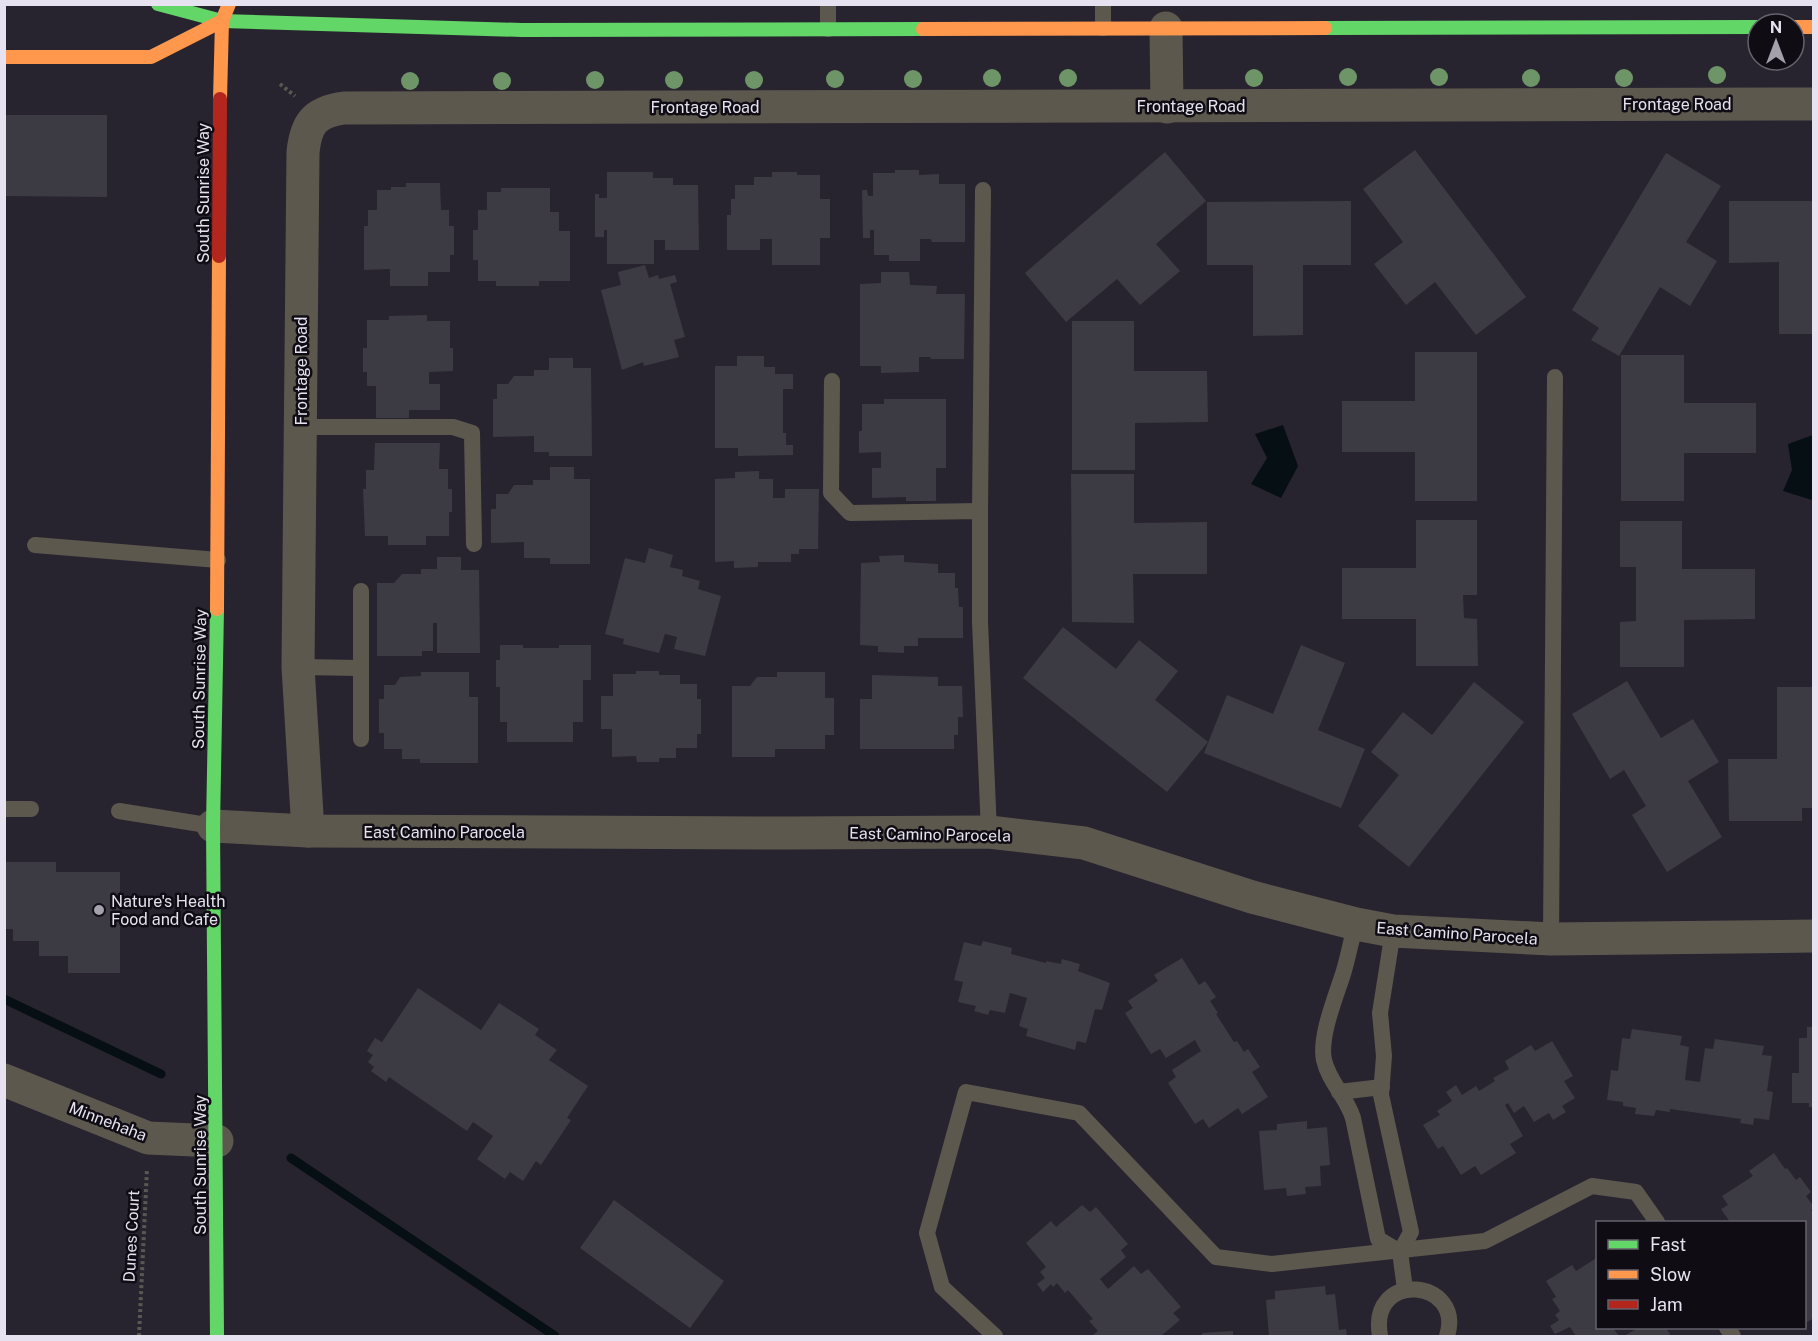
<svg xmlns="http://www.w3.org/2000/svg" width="1818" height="1341" font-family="'Public Sans',sans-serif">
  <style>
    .water { fill: #050f14 }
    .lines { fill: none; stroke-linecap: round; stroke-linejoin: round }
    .stream { stroke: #050f14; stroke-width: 9 }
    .building { fill: #3c3a43 }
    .path { stroke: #5b5751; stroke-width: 4; stroke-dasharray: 3 3; stroke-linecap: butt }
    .lane { stroke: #5d584e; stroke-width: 16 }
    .street { stroke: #5d584e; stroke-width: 33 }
    .fast { stroke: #63d668; stroke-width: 14 }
    .slow { stroke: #ff974d; stroke-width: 14 }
    .jam { stroke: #b3261e; stroke-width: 14 }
    .tree { fill: #6e9568 }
    .poi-dot { fill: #a4a0ac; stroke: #0f0c14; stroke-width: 2 }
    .labels { text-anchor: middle; stroke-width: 5; stroke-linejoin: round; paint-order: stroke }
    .street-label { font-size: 16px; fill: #e6e2ef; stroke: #0f0c14 }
    .poi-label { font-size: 16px; fill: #e6e2ef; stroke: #0f0c14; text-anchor: start }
  </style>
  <rect width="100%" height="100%" fill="#28242f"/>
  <g class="water">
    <path d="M1283 425 1298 466 1281 498 1251 484 1267 458 1255 434Z"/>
    <path d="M1813 435 1814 497 1812 500 1783 491 1792 470 1788 444Z"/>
  </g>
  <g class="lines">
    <g class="stream">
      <path d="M4 999 161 1074"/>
      <path d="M291 1158 555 1336"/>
    </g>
  </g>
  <g class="building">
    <path d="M4 115H107V197L4 196Z"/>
    <path d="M1415 150 1526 297 1476 335 1435 282 1406 305 1374 264 1403 242 1363 189Z"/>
    <path d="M1165 152 1206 201 1156 244 1180 271 1140 305 1117 279 1066 322 1025 273Z"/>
    <path d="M1666 153 1721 186 1686 242 1717 261 1690 306 1660 287 1619 356 1591 340 1599 328 1572 310Z"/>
    <path d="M895 170H919V175L939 174V184H965V242H932L931 239H920V261H889V255H874V230H870V238H863L862 190H867L868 196H873V173H895Z"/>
    <path d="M607 172H653V178H673V185H698L699 250H665V240H654V264H607V230H604V237H595V194H599V198H607Z"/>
    <path d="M772 172H797V175H820V199H830V238H820V265H772V239H760V250H727V215H731V199H735V185H754V177H772Z"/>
    <path d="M406 183H440L441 210H449V226H454V255H450V272H428V286H390V269L364 270V226H368V210H377V190H391V187H406Z"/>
    <path d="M501 188H550V212H559V231H570V281H539V286H496V281H478V260H473V230H478V210H487V192H501Z"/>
    <path d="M1351 201V265H1303V335L1253 336V265H1207V202Z"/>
    <path d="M1729 201H1814V334H1779V262L1729 263Z"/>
    <path d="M645 265 649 278 658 275 659 279 675 275 677 282 670 284 685 337 674 340 679 357 644 366 643 362 622 370 601 290 621 285 618 272Z"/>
    <path d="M881 272H909L910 285 937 286 936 294H965L964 359H930L931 357H919V372L881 373V366H860V284L881 283Z"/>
    <path d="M427 315V321H450V348H453V371L429 372V384H440V410H409V418H376V386H367V372H363V348H367V320H389V316Z"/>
    <path d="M1072 321H1134V371H1207L1208 422 1135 423V470H1072Z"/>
    <path d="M1415 352H1477V501H1415V452H1342V401H1415Z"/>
    <path d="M1621 355H1684V403H1756V453H1684V501H1621Z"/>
    <path d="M737 356H764V367H775V374H793V389H783V433H786V445H793V455L738 456V448H715V366H737Z"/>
    <path d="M549 358H573V368H591L592 456H549V452H534V436L493 437V399H497V384H508L514 376H534V370H549Z"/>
    <path d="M884 399H946V468H936V501H906V497L872 498V468H881V452L859 453V431H862V404H884Z"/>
    <path d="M375 443H440L439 469H448V489H452V512H449V536H426V545H388V536H365L363 489H366V470H374Z"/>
    <path d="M550 467H574V479H590V564H550V558H524V542L491 543V509H496V494H508L514 485H533V480H550Z"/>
    <path d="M759 471V479H773V498H785V489H819L818 549H799V554H791V562H758V567L734 568V561L715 562V479L735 478V472Z"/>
    <path d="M1071 474H1134V523L1207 522V574H1133L1134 623 1072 622Z"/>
    <path d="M1416 520H1477V595H1463L1464 618 1477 619 1478 666H1416V619H1342V568H1416Z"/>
    <path d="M1620 521H1682V569H1755V619L1684 620V667H1620V622L1636 621V567H1620Z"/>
    <path d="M649 548 673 555 670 567 683 570 682 576 700 581 698 589 721 596 705 656 674 649 677 637 665 634 659 653 623 644 624 639 605 634 625 558 645 563Z"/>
    <path d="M904 555V562L938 564V573H955V588H958L959 607H963V638H918V646H904V653L878 652V646L860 645 861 563 880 562 879 556Z"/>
    <path d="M437 557H461V570H479L480 653H437V623H433V651H422V656H377V583H394L402 574H421V569H437Z"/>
    <path d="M1063 627 1116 669 1139 640 1178 671 1155 700 1208 742 1167 792 1023 678Z"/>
    <path d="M500 645H523V648H559V645H591V680H583V722H573V742H507V722H500V687H496V660H500Z"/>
    <path d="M1301 645 1345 663 1318 730 1365 749 1341 808 1204 753 1227 695 1273 714Z"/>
    <path d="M636 671H659V675H680V684H697V699H701V734H697V748H676V758H659V762H637L636 756 612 757V729H601V696H613V674H636Z"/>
    <path d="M421 672H469V697H478V763H420V759H402V749H384V733H379V699H384V685H395L400 677 421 676Z"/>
    <path d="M777 672H825V698H834V735H825V749H775V757H732V686H750L757 677H777Z"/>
    <path d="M872 675 938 677V686H962L963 717H958V735H954V749H860V699H872Z"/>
    <path d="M1627 681 1661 738 1693 719 1719 762 1688 781 1722 837 1667 872 1632 815 1646 806 1624 770 1610 779 1572 714Z"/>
    <path d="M1474 682 1524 722 1409 867 1358 826 1399 775 1371 752 1403 712 1432 735Z"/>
    <path d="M1777 687H1814V808H1802V821H1729L1728 759H1777Z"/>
    <path d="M4 862H56V872H120V973H68V956H39V941H13V929H4Z"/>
    <path d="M983 941 1012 948 1011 954 1046 963V961L1061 964 1062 959 1080 964 1078 971 1110 983 1102 1010 1095 1009 1086 1043 1077 1041 1075 1050 1026 1036 1028 1029 1019 1026 1027 998 1010 993 1005 1013 990 1010 988 1015 974 1011 976 1006 958 1002 963 982 954 980 964 942 981 946Z"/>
    <path d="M1182 958 1199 985 1205 981 1216 997 1210 1001 1218 1013 1216 1014 1234 1042 1237 1041 1244 1052 1248 1049 1260 1067 1252 1072 1268 1097 1242 1114 1238 1108 1209 1128 1203 1119 1195 1124 1168 1083 1176 1077 1172 1070 1201 1051 1195 1040 1166 1058 1160 1049 1151 1054 1125 1013 1133 1008 1128 1001 1158 981 1154 975Z"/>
    <path d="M418 988 481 1030 499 1003 539 1029 535 1035 557 1050 549 1060 588 1086 567 1118 571 1120 541 1165 536 1161 523 1181 510 1172 505 1179 477 1159 493 1136 473 1122 467 1131 389 1077 386 1082 371 1071 374 1067 368 1062 373 1055 367 1051 375 1038 382 1042Z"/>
    <path d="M1807 1027H1814V1107H1809V1103H1792V1073H1799V1038H1807Z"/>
    <path d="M1632 1029 1682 1036 1680 1045 1689 1047 1685 1080 1700 1082 1705 1048 1713 1049 1715 1039 1764 1046 1762 1055 1772 1056 1767 1091 1773 1092 1769 1120 1754 1118 1753 1125 1740 1123 1741 1119 1670 1109V1112L1656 1110 1654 1116 1635 1114 1636 1108 1623 1106V1102L1607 1100 1611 1070 1618 1071 1622 1038 1630 1039Z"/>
    <path d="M1552 1041 1573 1076 1564 1081 1575 1098 1562 1106 1566 1112 1553 1120 1549 1113 1534 1122 1524 1106 1514 1113 1508 1103 1505 1105 1523 1136 1510 1144 1516 1153 1481 1175 1475 1166 1461 1175 1443 1146 1438 1149 1423 1125 1440 1115 1437 1111 1452 1101 1446 1092 1456 1085 1462 1095 1476 1086 1479 1091 1495 1081 1493 1078 1509 1069 1505 1061 1531 1045 1535 1051Z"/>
    <path d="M1307 1121V1129L1327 1127 1330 1165 1320 1166 1321 1186 1305 1187 1306 1194 1287 1196 1286 1188 1264 1190 1259 1131 1277 1130V1124Z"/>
    <path d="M1774 1153 1785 1169 1787 1168 1796 1180 1800 1177 1811 1192 1806 1196 1814 1207 1811 1210 1814 1214V1318L1804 1324V1222H1730L1721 1209 1728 1205 1722 1196 1753 1176 1749 1171Z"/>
    <path d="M614 1200 724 1281 690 1328 580 1248Z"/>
    <path d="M1082 1205 1090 1212 1096 1207 1128 1244 1121 1250 1126 1257 1100 1279 1108 1289 1134 1266 1141 1274 1148 1269 1181 1307 1173 1313 1180 1320 1161 1336H1094L1093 1335 1098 1331 1089 1321 1093 1319 1068 1290 1065 1293 1057 1283 1053 1287 1051 1284 1043 1292 1037 1284 1045 1278 1040 1272 1046 1267 1026 1243 1051 1221 1056 1227Z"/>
    <path d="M1598 1257V1328H1613L1619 1336H1576L1570 1327 1555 1334 1550 1326 1559 1320 1555 1315 1560 1311 1552 1299 1556 1297 1546 1281 1572 1265 1576 1271Z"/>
    <path d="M1325 1286 1326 1295 1335 1294 1339 1330 1346 1329 1347 1336H1269L1266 1300 1275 1299V1291Z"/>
    <path d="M1638 1328H1654L1655 1329 1666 1328 1671 1336H1624Z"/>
    <path d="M1233 1331V1336H1202V1333Z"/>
  </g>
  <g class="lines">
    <g class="path">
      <path d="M280 84 295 96"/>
      <path d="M139 1336 147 1169"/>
    </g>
    <g class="lane">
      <path d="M1103 4V28"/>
      <path d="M828 29V4"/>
      <path d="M832 381 831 493 850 513 980 511V622L989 832"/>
      <path d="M300 427H453L472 433 474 544"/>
      <path d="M980 511 983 190"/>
      <path d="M35 545 218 560"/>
      <path d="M298 667 361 668V591"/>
      <path d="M361 668V739"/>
      <path d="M4 809H31"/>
      <path d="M119 811 213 826"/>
      <path d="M1356 924C1351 940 1348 958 1343 974 1336 996 1319 1037 1324 1060 1329 1082 1346 1096 1353 1118L1378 1239 1400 1252"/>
      <path d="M1393 931 1380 1013 1384 1056 1381 1095 1411 1232 1400 1252 1405 1289"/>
      <path d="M1551 939 1555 377"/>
      <path d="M1339 1092 1382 1087"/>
      <path d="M1727 1328 1733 1336"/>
      <path d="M995 1336 942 1287 927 1233 966 1092 1079 1113 1216 1257 1272 1264 1485 1241 1592 1186 1636 1192 1657 1222"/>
      <path d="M1380 1336C1368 1269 1465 1279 1447 1336"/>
    </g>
    <g class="street">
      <path d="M1166 28 1167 107"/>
      <path d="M213 826 308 831 787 833 989 832 1084 843 1252 897 1356 924 1393 931 1551 939 1814 936"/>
      <path d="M308 831 298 667 303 152C306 124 314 112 344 108L1814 104"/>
      <path d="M4 1080 148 1138 217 1141"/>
    </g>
    <g class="fast">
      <path d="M158 4 222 21 522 30 923 29"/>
      <path d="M1325 28 1758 27"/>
      <path d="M217 1336 213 826 217 609"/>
    </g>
    <g class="slow">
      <path d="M1794 27H1814"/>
      <path d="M923 29 1325 28"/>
      <path d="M4 57H151L222 21"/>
      <path d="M220 99 222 21 229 4"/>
      <path d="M217 609 219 256"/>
    </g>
    <path class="jam" d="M219 256 220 99"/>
  </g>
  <g class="tree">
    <circle cx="1717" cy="75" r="9"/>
    <circle cx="1348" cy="77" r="9"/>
    <circle cx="1439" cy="77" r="9"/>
    <circle cx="992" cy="78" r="9"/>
    <circle cx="1068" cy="78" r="9"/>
    <circle cx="1254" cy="78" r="9"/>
    <circle cx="1531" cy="78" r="9"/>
    <circle cx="1624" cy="78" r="9"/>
    <circle cx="835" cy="79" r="9"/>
    <circle cx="913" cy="79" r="9"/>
    <circle cx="595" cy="80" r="9"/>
    <circle cx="674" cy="80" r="9"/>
    <circle cx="754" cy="80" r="9"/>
    <circle cx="410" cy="81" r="9"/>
    <circle cx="502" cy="81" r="9"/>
  </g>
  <circle class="poi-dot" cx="99" cy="910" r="6"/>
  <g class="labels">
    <g class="street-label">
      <text x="1677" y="110">Frontage Road</text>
      <text x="1191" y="112">Frontage Road</text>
      <text x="705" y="113">Frontage Road</text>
      <text transform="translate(203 193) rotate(-90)" y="6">South Sunrise Way</text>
      <text transform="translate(301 371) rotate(-90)" y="6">Frontage Road</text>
      <text transform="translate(199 679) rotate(-89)" y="6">South Sunrise Way</text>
      <text x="444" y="838">East Camino Parocela</text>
      <text transform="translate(930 834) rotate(1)" y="6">East Camino Parocela</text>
      <text transform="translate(1457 933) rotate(4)" y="6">East Camino Parocela</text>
      <text transform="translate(108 1121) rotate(21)" y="6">Minnehaha</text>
      <text transform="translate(200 1165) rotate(-90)" y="6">South Sunrise Way</text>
      <text transform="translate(131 1236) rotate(-87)" y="6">Dunes Court</text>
    </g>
    <g class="poi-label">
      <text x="111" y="907">Nature's Health<tspan x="111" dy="18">Food and Cafe</tspan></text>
    </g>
  </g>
  <rect width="1818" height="1341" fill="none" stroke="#e6e2ef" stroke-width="12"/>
  <rect x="1596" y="1221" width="210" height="108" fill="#0f0c14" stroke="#65626c" stroke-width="1.5"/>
  <rect x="1608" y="1240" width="30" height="9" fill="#63d668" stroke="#65626c" stroke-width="1.5"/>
  <text x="1650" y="1251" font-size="18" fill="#e6e2ef">Fast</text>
  <rect x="1608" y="1270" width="30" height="9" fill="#ff974d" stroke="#65626c" stroke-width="1.5"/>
  <text x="1650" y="1281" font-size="18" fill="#e6e2ef">Slow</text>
  <rect x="1608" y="1300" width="30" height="9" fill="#b3261e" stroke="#65626c" stroke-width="1.5"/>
  <text x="1650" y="1311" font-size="18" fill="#e6e2ef">Jam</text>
  <g transform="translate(1776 42)"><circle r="28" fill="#0f0c14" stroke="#65626c" stroke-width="1.5"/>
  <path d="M0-4.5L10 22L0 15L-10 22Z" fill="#a4a0ac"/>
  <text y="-9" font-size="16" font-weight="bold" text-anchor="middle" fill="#e6e2ef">N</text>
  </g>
</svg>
